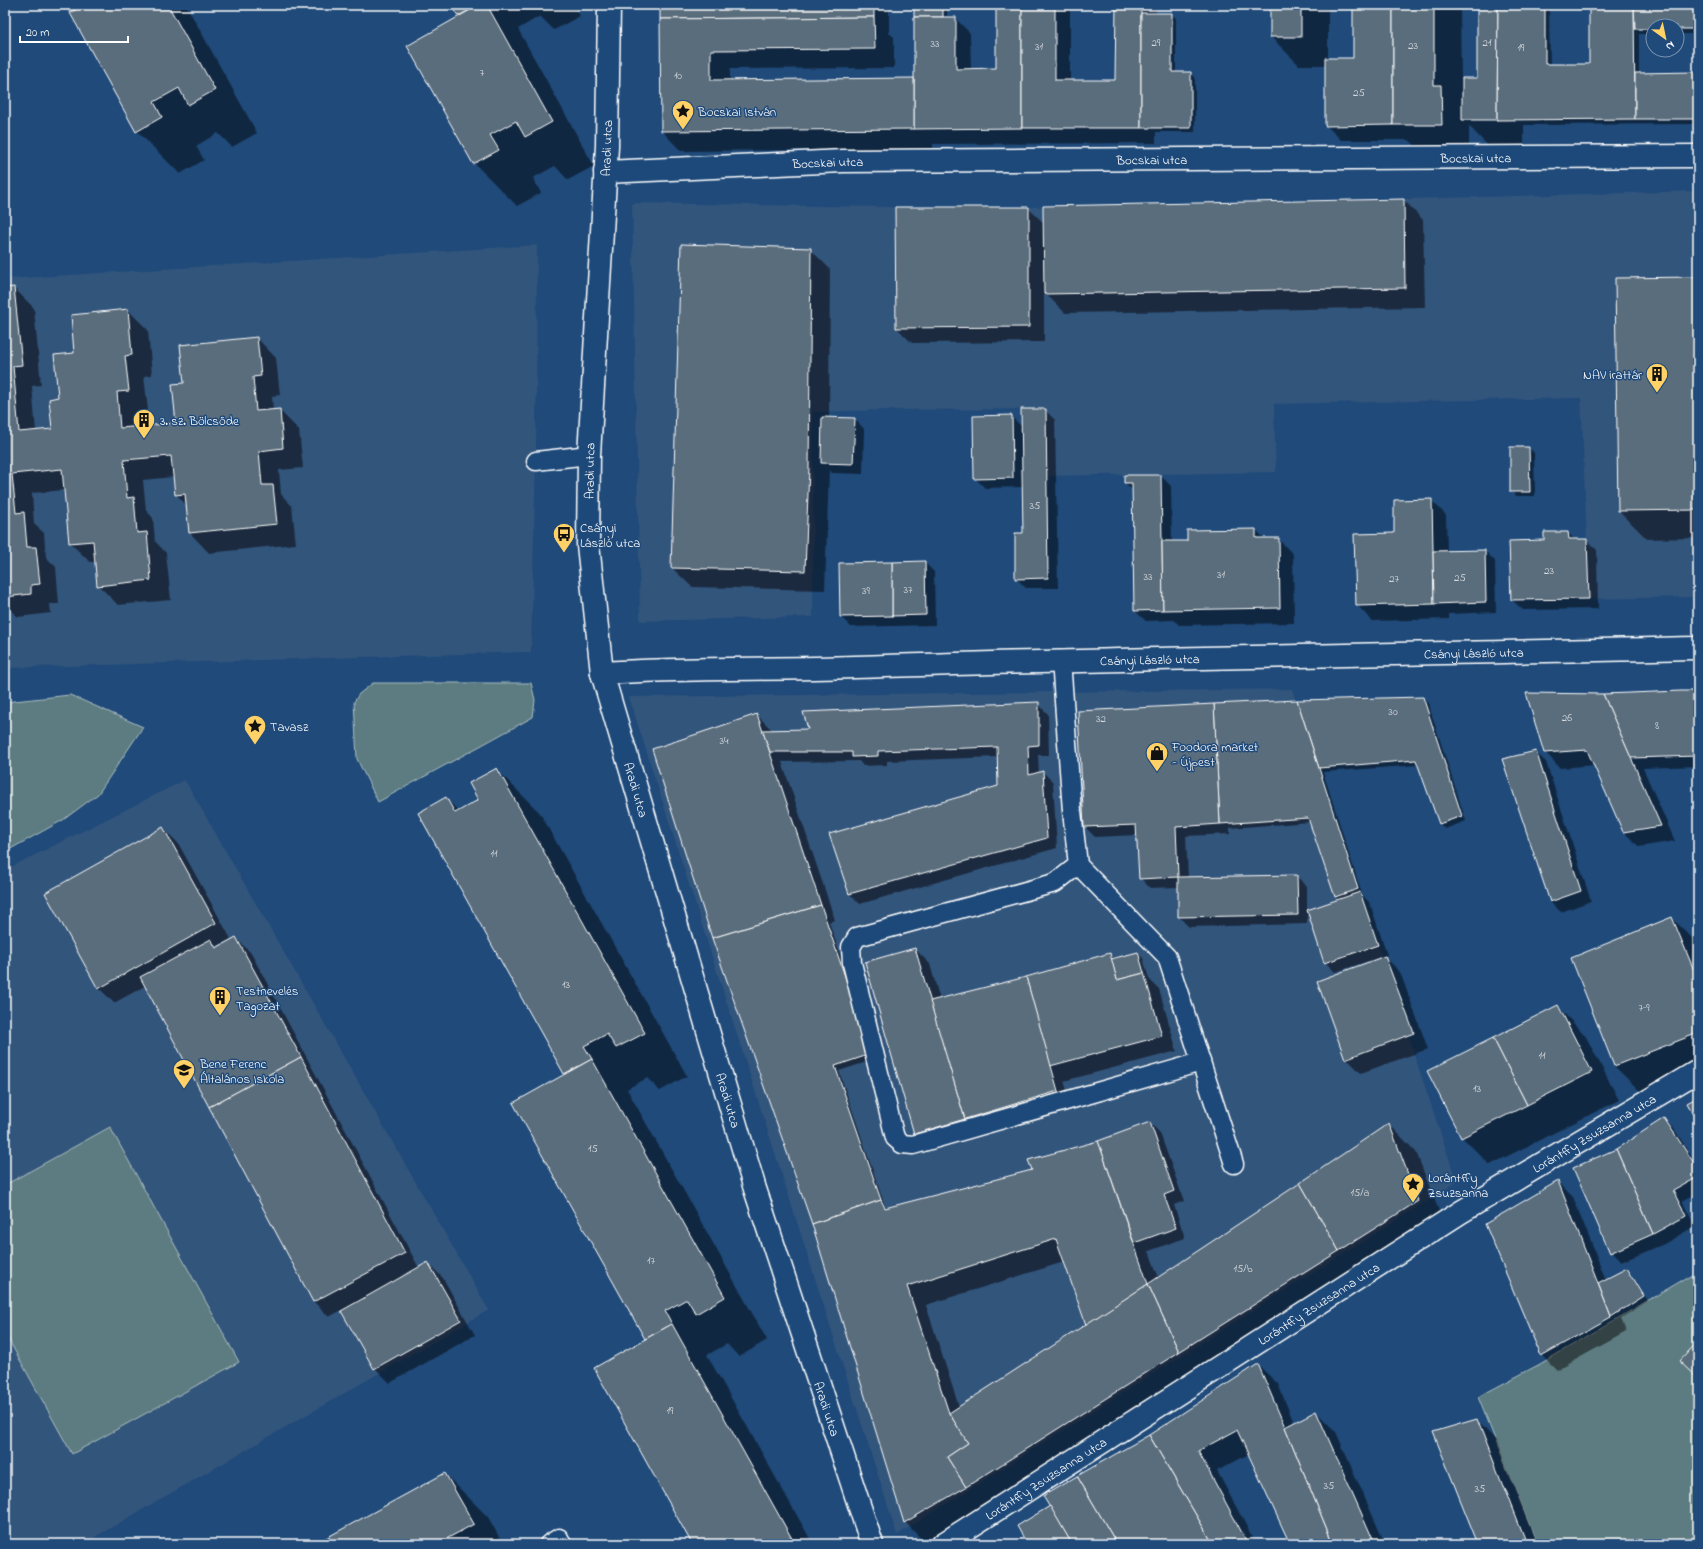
<svg xmlns="http://www.w3.org/2000/svg" width="1703" height="1549" font-family="'Indie Flower',sans-serif">
  <style>
    .built { fill: #31547b }
    .green { fill: #5c7c81; stroke: #aebec0 }
    .shadow { fill: #0007; fill-rule: evenodd }
    .building { fill: #5a6d7c; stroke: #fff }
    .lines { fill: none; stroke-linecap: round; stroke-linejoin: round }
    .service-casing { stroke: #fff; stroke-width: 21 }
    .minor-casing { stroke: #fff; stroke-width: 25 }
    .service { stroke: #1f4a7a; stroke-width: 18 }
    .minor { stroke: #1f4a7a; stroke-width: 22 }
    .labels { text-anchor: middle; stroke-width: 3; stroke-linejoin: round; paint-order: stroke }
    .number-label { font-size: 11px; fill: #d6dade }
    .poi-label { font-size: 13px; fill: #fff; stroke: #1f4a7a; text-anchor: start }
    .street-label { font-size: 13px; fill: #fff; stroke: #1f4a7a }
  </style>
  <rect width="100%" height="100%" fill="#1f4a7a"/>
  <filter id="ink" filterUnits="userSpaceOnUse"><feTurbulence type="fractalNoise" baseFrequency=".025" numOctaves="2"/><feDisplacementMap in="SourceGraphic" scale="8" xChannelSelector="R" yChannelSelector="G"/><feConvolveMatrix kernelMatrix="1 2 1 2 8 2 1 2 1" color-interpolation-filters="sRGB"/></filter>
  <g filter="url(#ink)">
    <g class="built">
      <path d="M1698 191V597L1589 599 1581 398 1274 404 1276 472 1046 476V409L888 410 813 412V617L640 621 632 203 895 207H1029L1404 199Z"/>
      <path d="M537 245 536 461 531 652 5 668V279Z"/>
      <path d="M1292 689 1457 1182 897 1535 629 697Z"/>
      <path d="M185 780 489 1310 83 1544H5V870Z"/>
    </g>
    <g class="green">
      <path d="M373 683H531L535 700 533 717 378 802 357 759 354 702 359 694Z"/>
      <path d="M70 695 143 727 98 794 63 820 5 852V702Z"/>
      <path d="M110 1127 239 1362 72 1454 5 1333V1185Z"/>
      <path d="M1698 1271V1536L1687 1544H1537L1478 1397 1540 1364Z"/>
    </g>
    <g class="shadow">
      <path d="M66 5H186L257 133 232 147 218 133 196 146 204 160 180 174 137 131Z"/>
      <path d="M453 5H574L580 16 554 30 540 16 518 29 594 166 568 180 555 166 533 178 541 193 517 206 474 163 460 17Z"/>
      <path d="M661 5H889V33L894 37V68L730 69V81L915 79V5H947V16H918L955 18 970 33 971 69H997V5H1070V81H1116L1117 5H1156V14H1171L1176 18V73H1190L1195 77V132H1156V143L933 144V149L681 151 662 131Z"/>
      <path d="M1271 5H1328V59H1354V5H1460L1461 79H1478V5H1549L1550 65H1590V5H1698V34H1677V26H1653V34H1639V74L1698 73V124L1524 125V148H1490L1469 126V152H1422L1409 140H1341L1326 125V65H1299L1271 37Z"/>
      <path d="M1404 200 1423 220 1425 307 1065 313 1044 292V342L912 343 897 328 1028 208 1044 223Z"/>
      <path d="M810 249 830 269 829 418H854L864 429 863 474 832 473 829 469 825 590 692 587 672 568Z"/>
      <path d="M1698 278V538L1647 539 1619 511Z"/>
      <path d="M14 288 34 308 41 385 32 386 36 431 53 430 59 398 75 354 128 310 148 330 152 375 144 376 148 410 136 412 138 428 177 423 185 384 257 338 276 358 280 395 272 396 273 411 279 410 299 430 303 468 279 470 281 494 292 506 296 544 209 553 190 533 187 506 176 494 174 477 143 480 146 510 153 518 155 541 166 553 171 600 118 605 98 585 96 562H90L70 543 65 490 32 493 34 524 44 533 46 557 56 567 59 604H50L51 613 18 617 11 610H5V289Z"/>
      <path d="M1045 410 1055 420 1058 588H1026L1016 578 1024 534 1023 487 985 488 975 478 1011 416 1023 428Z"/>
      <path d="M1529 448 1534 453 1535 496H1516L1511 491Z"/>
      <path d="M1161 476 1171 486 1172 542 1188 541 1256 530 1265 539H1278L1293 554 1294 623 1179 625 1174 620 1146 621 1135 611 1133 491 1125 483Z"/>
      <path d="M1431 500 1446 515 1447 552 1485 551 1495 561 1496 612 1449 614V619L1372 621 1357 605 1395 534Z"/>
      <path d="M1568 533 1575 540H1587L1597 550 1598 609 1523 610 1512 600 1545 541Z"/>
      <path d="M924 562 934 572 935 625 851 627 841 617 840 564Z"/>
      <path d="M1698 692V766L1643 768 1675 841 1639 847 1624 832 1595 765 1560 768 1545 752 1602 695Z"/>
      <path d="M1423 698 1428 703 1466 821 1445 829 1440 824 1419 765 1323 772 1362 894H1361L1370 903 1387 955 1335 972 1325 962 1339 900 1336 897 1311 822 1230 828V834L1186 836 1188 877 1296 876 1307 886V924L1189 927 1179 917V887L1150 888 1140 878 1138 835 1095 837 1085 827 1079 712Z"/>
      <path d="M1038 704 1048 714 1049 755H1038L1039 773 1043 772 1053 782 1057 848 860 904 850 894 999 787 998 757 887 761V765L863 766 859 761 782 762 835 920 829 922 876 1059 839 1071 885 1206 888 1209 1033 1170 1029 1161 1099 1141 1150 1123 1160 1133 1184 1201 1174 1205 1185 1238 1149 1251 1159 1278 1389 1124 1416 1152 1446 1229 1207 1379 1196 1368 1198 1372 986 1506 924 1542 905 1522 757 715 772 730H809ZM1064 1262 1087 1325 959 1407 926 1305Z"/>
      <path d="M1535 752 1546 762 1591 901 1561 912 1550 902Z"/>
      <path d="M497 770 540 813 687 1076 660 1091 647 1078 627 1089 767 1340 739 1357 727 1344 707 1355 813 1544H694L646 1340 514 1104 565 1075 419 813 446 798 459 812 480 800Z"/>
      <path d="M163 828 178 843 231 939 213 948 214 950 236 938 251 953 419 1268 428 1263 443 1278 475 1335 390 1383 375 1368 342 1310 329 1317 314 1302 145 986 114 1003 99 988Z"/>
      <path d="M1672 918 1698 944V1071L1642 1093 1614 1066Z"/>
      <path d="M915 949 930 964 940 1000 1110 954 1115 959 1138 953 1143 958 1149 979 1159 989 1177 1051 1064 1081 1072 1106 930 1149 915 1133Z"/>
      <path d="M1385 957 1400 972 1428 1049 1361 1073 1346 1058Z"/>
      <path d="M1558 1007 1585 1035 1619 1100 1490 1165 1462 1137Z"/>
      <path d="M1664 1119 1674 1129 1698 1166V1193L1682 1201 1695 1226 1664 1244 1621 1262 1611 1252 1617 1150Z"/>
      <path d="M1558 1182 1573 1197 1606 1280 1627 1269 1648 1301 1621 1318 1626 1332 1557 1370 1542 1355Z"/>
      <path d="M1258 1365 1278 1384 1294 1423 1316 1412 1336 1432 1385 1544H1291L1249 1454 1217 1471 1256 1544H1028L1051 1507 1149 1435Z"/>
      <path d="M1476 1420 1496 1440 1537 1544H1479Z"/>
      <path d="M445 1474 488 1517 503 1544H317Z"/>
    </g>
    <g class="building">
      <path d="M65 5H84L70 13Z"/>
      <path d="M84 5H168L215 90 188 105 179 88 154 102 162 117 136 132 70 13Z"/>
      <path d="M452 5H479L458 16Z"/>
      <path d="M479 5H487L552 122 525 137 516 121 490 135 499 150 473 164 407 46Z"/>
      <path d="M660 5H874V17L660 19Z"/>
      <rect x="914" y="5" width="29" height="12"/>
      <path d="M996 5H1022V128L914 129V17H956V69L996 68Z"/>
      <path d="M1022 5H1055V80H1115L1116 5H1141V128H1022Z"/>
      <rect x="1270" y="5" width="31" height="32"/>
      <path d="M1353 5H1393V125L1325 126V58H1353Z"/>
      <path d="M1393 5H1434V85H1441L1442 125H1393Z"/>
      <path d="M1477 5H1498L1497 120H1462V78H1477Z"/>
      <path d="M1498 5H1545V64H1589V5H1634L1635 119 1497 120Z"/>
      <path d="M1634 5H1698V29H1677V26H1653V29H1635Z"/>
      <path d="M1141 13H1172V72H1191V128H1141Z"/>
      <path d="M874 17 875 49 711 50V80L914 78V129L661 131 660 19Z"/>
      <path d="M1698 72V119H1635V73Z"/>
      <path d="M1404 199 1405 288 1044 294 1043 206Z"/>
      <path d="M895 207H1029V327L896 328Z"/>
      <path d="M681 244 811 248 809 468 805 571 671 568Z"/>
      <path d="M1698 277V510L1618 511 1615 278Z"/>
      <path d="M14 287 22 365 13 366 19 432 52 429 49 399 58 397 54 355 74 353 71 315 128 309 132 355 125 356 129 391 117 392 120 428 176 423 172 384 184 383 180 345 257 337 261 376 253 377 256 411 280 409 283 448 259 451 262 485H273L277 524 189 533 185 494 175 495 171 456 124 460 127 498 134 497 137 533 147 532 151 580 97 586 93 541 69 543 62 469 12 474 16 513 24 512 27 547H36L40 584 31 585V594L5 597V288Z"/>
      <path d="M1021 409H1046L1048 578 1015 579V533H1023Z"/>
      <path d="M1012 415 1013 478 974 479 973 416Z"/>
      <path d="M822 417 855 418 853 464 821 463Z"/>
      <path d="M1510 447H1529L1530 492H1510Z"/>
      <path d="M1124 475H1161L1163 610 1134 611 1132 483H1124Z"/>
      <path d="M1432 499 1434 604 1356 606 1354 534 1394 533V500Z"/>
      <path d="M1256 529V538H1279L1280 608 1163 610 1162 541H1187V530Z"/>
      <path d="M1544 532H1568L1569 539H1587L1589 599 1511 600 1509 541 1544 540Z"/>
      <path d="M1485 550 1486 602 1434 604 1433 551Z"/>
      <path d="M925 561 926 615 892 616V562Z"/>
      <path d="M892 562V616L840 617 839 563Z"/>
      <path d="M1681 691H1698V756L1631 758 1603 694Z"/>
      <path d="M1526 693 1603 694 1661 826 1623 832 1587 750 1544 753Z"/>
      <path d="M1423 697 1462 816 1439 824 1416 760 1319 768 1297 700Z"/>
      <path d="M1297 700 1358 889 1335 897 1308 818 1220 824 1214 704Z"/>
      <path d="M1039 702V745L1028 746 1029 775 1043 771 1047 838 849 894 829 834 998 786 997 747 878 751V756L852 757V752H770L762 730 808 729 803 712Z"/>
      <path d="M1214 704 1220 824 1176 827 1178 877 1139 879 1136 825 1084 827 1078 711Z"/>
      <path d="M757 714 821 905 712 938 652 749Z"/>
      <path d="M1536 751 1581 891 1550 902 1502 759Z"/>
      <path d="M497 768 645 1033 616 1048 607 1034 584 1046 592 1059 564 1074 418 813 446 797 455 813 478 800 469 783Z"/>
      <path d="M163 827 216 923 98 989 45 893Z"/>
      <path d="M1297 875 1298 915 1178 917V877Z"/>
      <path d="M1360 892 1378 945 1324 963 1307 910Z"/>
      <path d="M821 905 871 1054 835 1066 881 1200 812 1224 712 938Z"/>
      <path d="M1672 917 1698 980V1033L1614 1066 1571 958Z"/>
      <path d="M236 937 301 1057 209 1107 140 977 211 939 216 948Z"/>
      <path d="M915 948 965 1119 914 1134 865 962Z"/>
      <path d="M1138 952 1144 973 1117 980 1111 959Z"/>
      <path d="M1110 953 1117 980 1144 973 1162 1036 1050 1066 1026 977Z"/>
      <path d="M1385 956 1414 1033 1345 1059 1317 981Z"/>
      <path d="M1026 977 1058 1091 965 1119 930 1001Z"/>
      <path d="M1558 1005 1592 1072 1527 1105 1493 1038Z"/>
      <path d="M1493 1038 1527 1105 1461 1138 1427 1071Z"/>
      <path d="M301 1057 405 1253 313 1302 209 1107Z"/>
      <path d="M592 1059 725 1297 696 1314 687 1299 665 1311 672 1324 645 1339 513 1103Z"/>
      <path d="M1698 1097V1123L1687 1103Z"/>
      <path d="M1664 1118 1698 1169V1177L1673 1191 1686 1216 1653 1234 1616 1149Z"/>
      <path d="M1150 1122 1174 1191 1164 1195 1176 1228 1134 1243 1098 1141Z"/>
      <path d="M1389 1123 1418 1201 1339 1251 1300 1183Z"/>
      <path d="M1098 1141 1148 1284 1086 1325 1056 1239 907 1286 949 1413 968 1443 947 1457 966 1487 904 1523 812 1224 881 1200 885 1208 1032 1170 1028 1160Z"/>
      <path d="M1616 1149 1653 1234 1610 1253 1573 1168Z"/>
      <path d="M1558 1181 1611 1317 1541 1356 1485 1224Z"/>
      <path d="M1300 1183 1339 1251 1179 1352 1148 1284Z"/>
      <path d="M428 1262 461 1320 374 1369 341 1311Z"/>
      <path d="M1627 1268 1644 1296 1611 1317 1598 1283Z"/>
      <path d="M1148 1284 1179 1352 966 1487 947 1457 968 1443 949 1413Z"/>
      <path d="M672 1324 795 1544H692L594 1368Z"/>
      <path d="M1698 1341V1372L1695 1375 1680 1361Z"/>
      <path d="M1258 1364 1285 1427 1333 1544H1290L1237 1430 1198 1451 1248 1544H1213L1149 1435Z"/>
      <path d="M1316 1411 1375 1544H1333L1285 1427Z"/>
      <path d="M1477 1419 1526 1544H1478L1433 1432Z"/>
      <path d="M1149 1435 1213 1544H1117L1077 1476Z"/>
      <path d="M445 1473 474 1524 437 1544H315Z"/>
      <path d="M1077 1476 1117 1544H1072L1043 1496Z"/>
      <path d="M1050 1506 1072 1544H1027L1017 1526Z"/>
    </g>
    <g class="lines">
      <g class="service-casing">
        <g id="service">
          <path d="M536 461 589 455"/>
          <path d="M1061 660 1072 811 1078 865 1167 957 1234 1164"/>
          <path d="M1078 865 1055 883 857 937 851 947 852 963 895 1138 902 1144 913 1145 1201 1062"/>
          <path d="M549 1544 559 1538 562 1544"/>
        </g>
      </g>
      <g class="minor-casing">
        <g id="minor">
          <path id="s1" d="M609 5 607 146 589 455 588 545 602 673 755 1189 872 1544"/>
          <path id="s2" d="M605 172 843 161 1698 156"/>
          <path id="s3" d="M602 673C686 667 771 670 855 667 1136 658 1417 654 1698 648"/>
          <path id="s4" d="M943 1544 1461 1212 1698 1071"/>
        </g>
      </g>
      <use href="#service" class="service"/>
      <use href="#minor" class="minor"/>
    </g>
  </g>
  <defs>
    <g id="sight-pin" transform="scale(1.15)"><path d="M0 17L-7.5 6A9.5 9.5 0 1 1 7.5 6Z" fill="#ffd166" stroke="#1f4a7a"/><path d="M0-6L1.8-2.2L6-1.7L2.9 1.2L3.7 5.4L0 3.3L-3.7 5.4L-2.9 1.2L-6-1.7L-1.8-2.2Z" fill="#111"/></g>
    <g id="building-pin" transform="scale(1.15)"><path d="M0 17L-7.5 6A9.5 9.5 0 1 1 7.5 6Z" fill="#ffd166" stroke="#1f4a7a"/><path d="M-4-6H4V6H1V3H-1V6H-4ZM-2.5-4.3h1.7v1.8h-1.7ZM.8-4.3h1.7v1.8H.8ZM-2.5-1h1.7V.8h-1.7ZM.8-1h1.7V.8H.8Z" fill="#111"/></g>
    <g id="bus-pin" transform="scale(1.15)"><path d="M0 17L-7.5 6A9.5 9.5 0 1 1 7.5 6Z" fill="#ffd166" stroke="#1f4a7a"/><path d="M-5-6H5V4H4V6H2V4H-2V6H-4V4H-5ZM-3.5-4V0h7V-4ZM-3.5 1.2v1.5H-2V1.2ZM2 1.2v1.5H3.5V1.2Z" fill="#111"/></g>
    <g id="shop-pin" transform="scale(1.15)"><path d="M0 17L-7.5 6A9.5 9.5 0 1 1 7.5 6Z" fill="#ffd166" stroke="#1f4a7a"/><path d="M-5-2.5h2.3a2.7 3.5 0 0 1 5.4 0H5L5.5 6h-11ZM-1.5-2.5h3a1.5 2.3 0 0 0-3 0Z" fill="#111"/></g>
    <g id="school-pin" transform="scale(1.15)"><path d="M0 17L-7.5 6A9.5 9.5 0 1 1 7.5 6Z" fill="#ffd166" stroke="#1f4a7a"/><path d="M0-5L7-2L0 1L-7-2ZM-4 1L0 2.5L4 1V4Q0 6-4 4Z" fill="#111"/></g>
  </defs>
  <g fill-rule="evenodd">
    <use href="#sight-pin" x="683" y="111"/>
    <use href="#building-pin" x="1657" y="374"/>
    <use href="#building-pin" x="144" y="420"/>
    <use href="#bus-pin" x="564" y="534"/>
    <use href="#sight-pin" x="255" y="726"/>
    <use href="#shop-pin" x="1157" y="753"/>
    <use href="#building-pin" x="220" y="997"/>
    <use href="#school-pin" x="184" y="1070"/>
    <use href="#sight-pin" x="1413" y="1184"/>
  </g>
  <g class="labels">
    <g class="number-label">
      <text x="1156" y="46">29</text>
      <text x="1487" y="46">21</text>
      <text x="935" y="47">33</text>
      <text x="1413" y="49">23</text>
      <text x="1039" y="50">31</text>
      <text x="1521" y="51">19</text>
      <text x="482" y="76">7</text>
      <text x="678" y="79">10</text>
      <text x="1359" y="96">25</text>
      <text x="1035" y="509">35</text>
      <text x="1549" y="574">23</text>
      <text x="1221" y="578">31</text>
      <text x="1148" y="580">33</text>
      <text x="1460" y="581">25</text>
      <text x="1394" y="582">27</text>
      <text x="908" y="593">37</text>
      <text x="866" y="594">39</text>
      <text x="1393" y="715">30</text>
      <text x="1567" y="721">26</text>
      <text x="1101" y="722">32</text>
      <text x="1657" y="729">8</text>
      <text x="724" y="744">34</text>
      <text x="494" y="857">11</text>
      <text x="566" y="988">13</text>
      <text x="1644" y="1011">7–9</text>
      <text x="1542" y="1059">11</text>
      <text x="1477" y="1092">13</text>
      <text x="593" y="1152">15</text>
      <text x="1360" y="1196">15/a</text>
      <text x="651" y="1264">17</text>
      <text x="1243" y="1272">15/b</text>
      <text x="670" y="1414">19</text>
      <text x="1329" y="1489">35</text>
      <text x="1480" y="1492">35</text>
    </g>
    <g class="poi-label">
      <text x="698" y="116">Bocskai István</text>
      <text x="1642" y="379" text-anchor="end">NAV irattár</text>
      <text x="160" y="425">3. sz. Bölcsőde</text>
      <text x="580" y="532">Csányi<tspan x="580" dy="15">László utca</tspan></text>
      <text x="270" y="731">Tavasz</text>
      <text x="1172" y="751">Foodora market<tspan x="1172" dy="15">- Újpest</tspan></text>
      <text x="236" y="995">Testnevelés<tspan x="236" dy="15">Tagozat</tspan></text>
      <text x="200" y="1068">Bene Ferenc<tspan x="200" dy="15">Általános Iskola</tspan></text>
      <text x="1428" y="1182">Lorántffy<tspan x="1428" dy="15">Zsuzsanna</tspan></text>
    </g>
    <g class="street-label">
      <text transform="translate(606 148) rotate(-88)" y="5">Aradi utca</text>
      <text dy="5" stroke="none"><textPath href="#s2" startOffset="871">Bocskai utca</textPath></text>
      <text dy="5" stroke="none"><textPath href="#s2" startOffset="547">Bocskai utca</textPath></text>
      <text dy="5" stroke="none"><textPath href="#s2" startOffset="223">Bocskai utca</textPath></text>
      <text transform="translate(589 471) rotate(-89)" y="5">Aradi utca</text>
      <text dy="5" stroke="none"><textPath href="#s3" startOffset="872">Csányi László utca</textPath></text>
      <text dy="5" stroke="none"><textPath href="#s3" startOffset="548">Csányi László utca</textPath></text>
      <text dy="5" stroke="none"><textPath href="#s1" startOffset="791">Aradi utca</textPath></text>
      <text dy="5" stroke="none"><textPath href="#s1" startOffset="1115">Aradi utca</textPath></text>
      <text dy="5" stroke="none"><textPath href="#s4" startOffset="770">Lorántffy Zsuzsanna utca</textPath></text>
      <text dy="5" stroke="none"><textPath href="#s4" startOffset="446">Lorántffy Zsuzsanna utca</textPath></text>
      <text dy="5" stroke="none"><textPath href="#s1" startOffset="1439">Aradi utca</textPath></text>
      <text dy="5" stroke="none"><textPath href="#s4" startOffset="122">Lorántffy Zsuzsanna utca</textPath></text>
    </g>
  </g>
  <rect width="1703" height="1549" fill="none" stroke="#1f4a7a" stroke-width="20"/>
  <rect x="10" y="10" width="1683" height="1529" fill="none" stroke="#fff" stroke-width="1.5" filter="url(#ink)"/>
  <g transform="translate(1665 38) rotate(147)"><circle r="19" fill="#1f4a7a" stroke="#7992af"/>
  <path d="M0-3L7 15L0 10L-7 15Z" fill="#ffd166"/>
  <text y="-6" font-size="11" font-weight="bold" text-anchor="middle" fill="#ffffff">N</text>
  </g>
  <path d="M20 36v6h108v-6" fill="none" stroke="#ffffff" stroke-width="2"/>
  <text x="26" y="36" font-size="12" fill="#ffffff" stroke="#1f4a7a" stroke-width="3" paint-order="stroke">20 m</text>
</svg>
